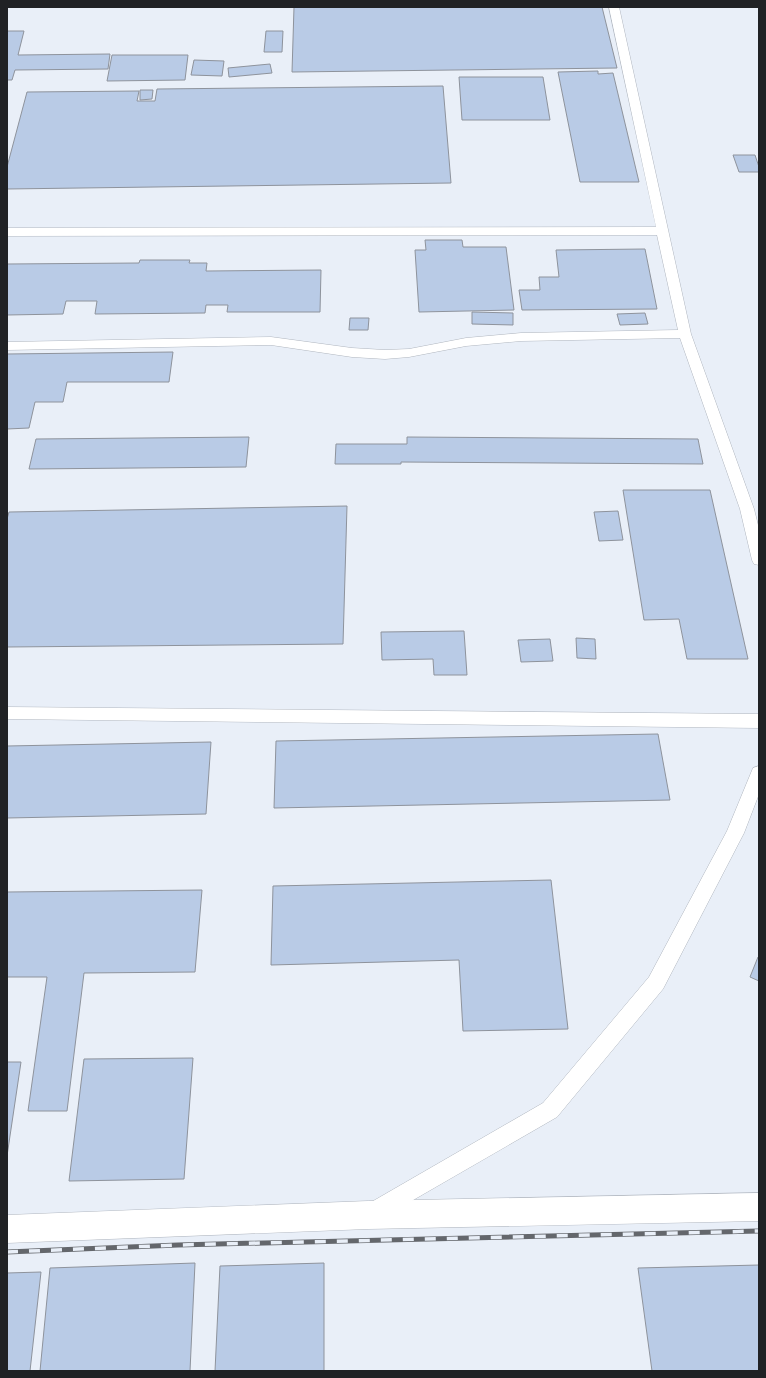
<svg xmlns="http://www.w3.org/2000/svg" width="766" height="1378" font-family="'Archivo Narrow',sans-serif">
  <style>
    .building { fill: #b9cbe6; stroke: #8e939c }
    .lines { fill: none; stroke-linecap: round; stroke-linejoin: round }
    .service-casing { stroke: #b0b6bf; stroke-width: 1 }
    .tertiary-casing { stroke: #b0b6bf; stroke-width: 1 }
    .service { fill: #fff; fill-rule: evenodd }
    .tertiary { fill: #fff; fill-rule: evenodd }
    .rail-casing { stroke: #64676c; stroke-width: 5 }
    .rail { stroke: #e9eff8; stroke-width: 3.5; stroke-dasharray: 11; stroke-linecap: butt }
  </style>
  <rect width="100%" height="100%" fill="#e9eff8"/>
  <g class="building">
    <path d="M294 7H602L617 68 292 72Z"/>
    <path d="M7 31H24L18 55 110 54 108 69 15 70 12 80H7Z"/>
    <path d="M266 31H283L282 52H264Z"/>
    <path d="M112 55H188L185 80 107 81Z"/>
    <path d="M194 60 224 61 222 76 191 75Z"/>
    <path d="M270 64 272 73 229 77 228 68Z"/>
    <path d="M598 71V74L613 73 639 182H580L558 72Z"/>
    <path d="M459 77H543L550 120H462Z"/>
    <path d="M443 86 451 183 7 189V167L27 92 139 91 137 101H155L157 89Z"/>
    <path d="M140 90H153L152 99 140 100Z"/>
    <path d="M733 155H755L759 167V172H739Z"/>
    <path d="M425 240H462L463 247H506L514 310 419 312 415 250H426Z"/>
    <path d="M645 249 657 309 522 310 519 290H540L539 277H559L556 250Z"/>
    <path d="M140 260H190L189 263H207L206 271 321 270 320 312H227L228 305H206L205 313 95 314 97 301H66L63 314 7 315V264L139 263Z"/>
    <path d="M472 312 513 313V325L472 324Z"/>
    <path d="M645 313 648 324 620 325 617 314Z"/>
    <path d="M350 318H369L368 330H349Z"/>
    <path d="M173 352 169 382H67L63 402H35L29 428 7 429V354Z"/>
    <path d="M249 437 246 467 29 469 36 439Z"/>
    <path d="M407 437 698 439 703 464 401 462V464H335L336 444H407Z"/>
    <path d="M623 490H710L748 659H687L679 619 644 620Z"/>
    <path d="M347 506 343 644 7 647V519L9 512Z"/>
    <path d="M618 511 623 540 599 541 594 512Z"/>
    <path d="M464 631 467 675H434L433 659 382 660 381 632Z"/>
    <path d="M576 638 595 639 596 659 577 658Z"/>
    <path d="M550 639 553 661 521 662 518 640Z"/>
    <path d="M658 734 670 800 274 808 276 741Z"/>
    <path d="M211 742 206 814 7 818V746Z"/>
    <path d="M551 880 568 1029 463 1031 459 960 271 965 273 886Z"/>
    <path d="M202 890 195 972 84 973 67 1111H28L47 977H7V892Z"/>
    <path d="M758 957 759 958V981L750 977Z"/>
    <path d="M193 1058 184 1179 69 1181 84 1059Z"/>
    <path d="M7 1062H21L7 1156Z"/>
    <path d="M195 1263 190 1371H40L50 1268Z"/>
    <path d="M324 1263V1371H215L220 1266Z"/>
    <path d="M759 1265V1371H652L638 1268Z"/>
    <path d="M41 1272 30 1371H7V1273Z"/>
  </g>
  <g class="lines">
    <g class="service-casing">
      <g id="service">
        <path d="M609 7H619L691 334 754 509 759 529V565L754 564 752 560 740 509 680 338 521 341 466 346 409 357 385 359 352 357 271 345 7 350V342L271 337 352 348 385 350 409 349 466 338 521 333 678 330 657 235 7 236V228L656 227Z"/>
        <path d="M7 707 759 714V728L7 719Z"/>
        <path d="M759 766V794L744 833 663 989 557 1117 382 1218 375 1221 368 1218 365 1211 368 1204 543 1103 649 977 727 831 753 768Z"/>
      </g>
    </g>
    <g class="tertiary-casing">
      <path id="tertiary" d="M759 1193V1221L368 1229 7 1243V1215L368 1201Z"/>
    </g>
    <use href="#service" class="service"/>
    <use href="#tertiary" class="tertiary"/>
    <g class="rail-casing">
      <path id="rail" d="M7 1252 178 1245 759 1231"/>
    </g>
    <use href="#rail" class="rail"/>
  </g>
  <rect width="766" height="1378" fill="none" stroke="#202225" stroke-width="16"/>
</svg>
